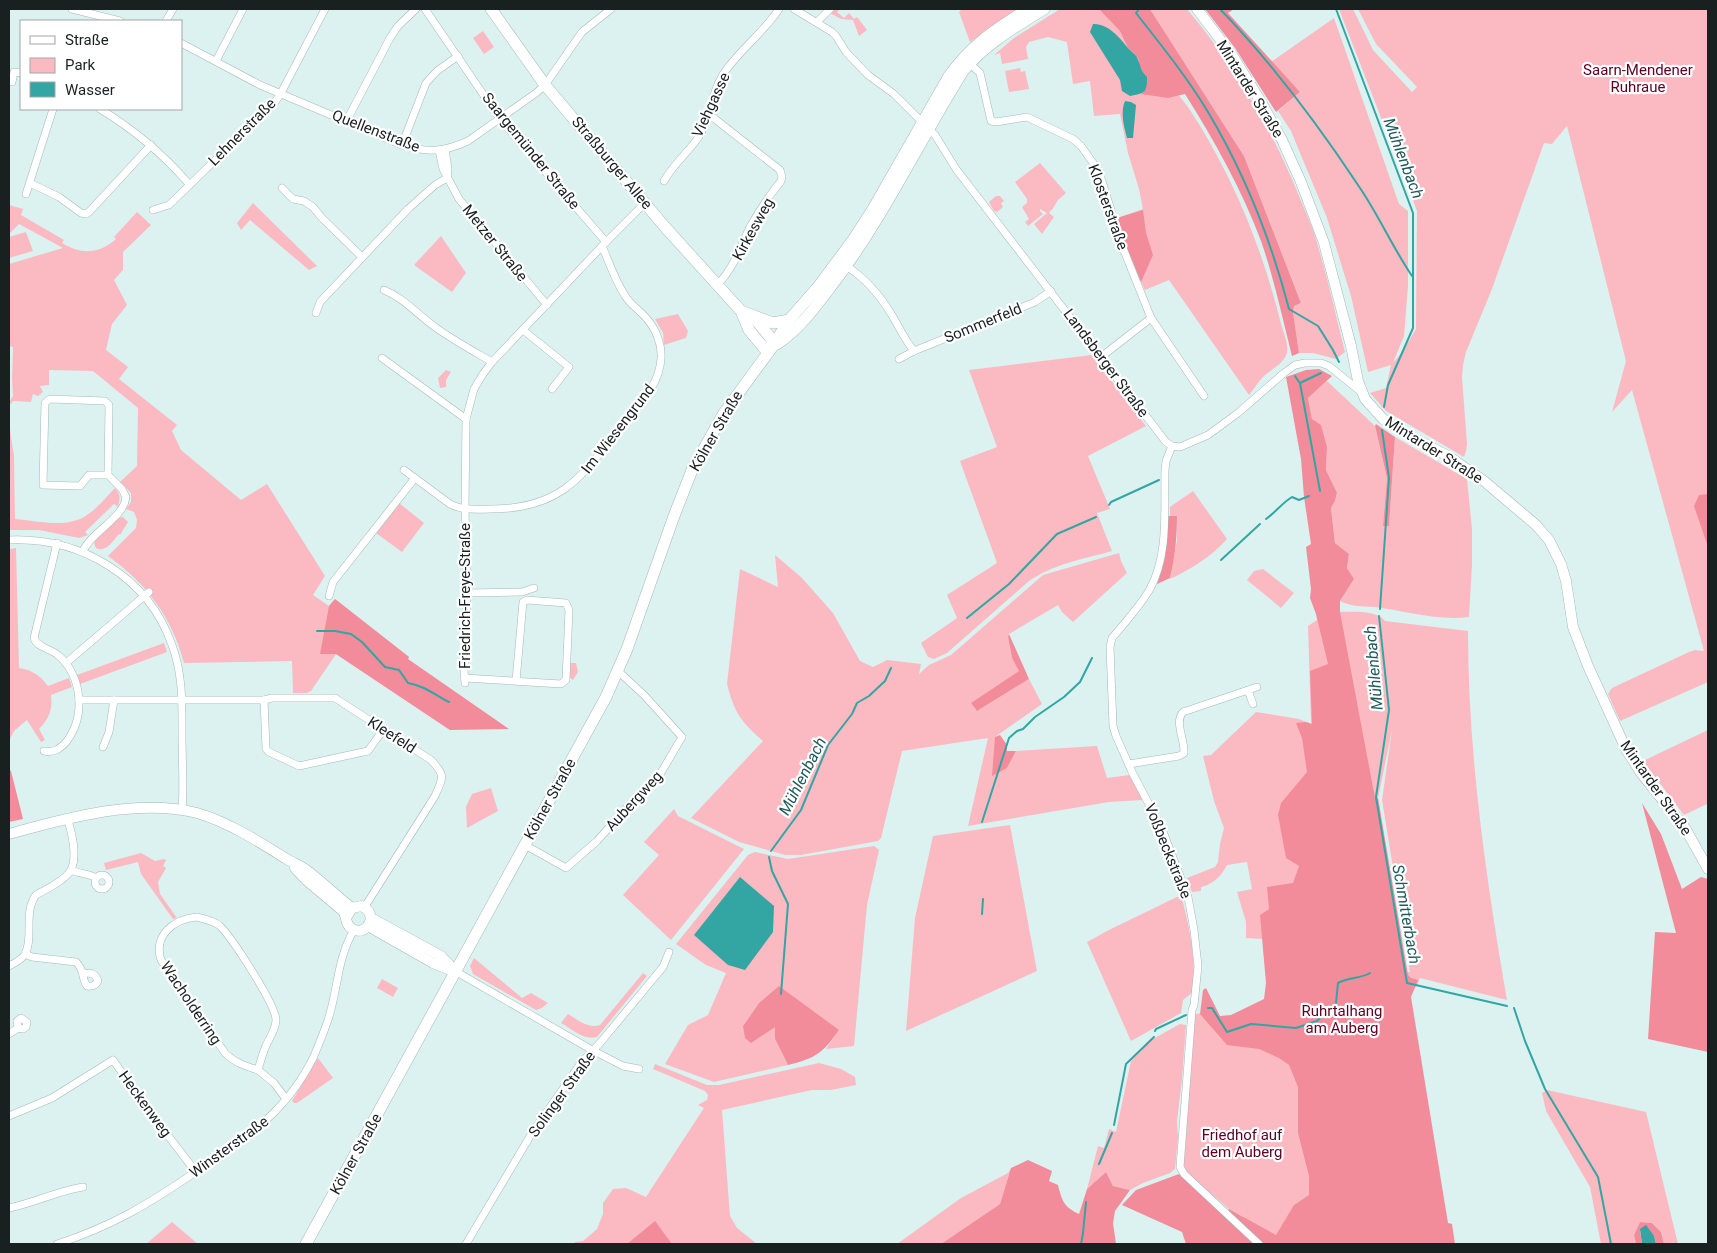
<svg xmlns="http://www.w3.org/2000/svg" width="1717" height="1253" font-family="Roboto,sans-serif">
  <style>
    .green { fill: #fbbac1; fill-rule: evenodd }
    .forest { fill: #f28c9b }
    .water { fill: #33a5a3 }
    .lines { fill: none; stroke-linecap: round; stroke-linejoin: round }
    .stream { stroke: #33a5a3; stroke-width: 2 }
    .street-casing { stroke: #a3b9b8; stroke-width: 8 }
    .secondary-casing { stroke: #a3b9b8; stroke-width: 11 }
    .primary-casing { stroke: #a3b9b8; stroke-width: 12 }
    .street { stroke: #fff; stroke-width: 7 }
    .secondary { stroke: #fff; stroke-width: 10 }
    .primary { stroke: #fff; stroke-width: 11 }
    .labels { text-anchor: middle; stroke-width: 4.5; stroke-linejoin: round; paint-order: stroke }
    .park-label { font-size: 15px; fill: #5e001f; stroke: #fff }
    .street-label { font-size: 15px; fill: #182120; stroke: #fff }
    .water-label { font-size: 16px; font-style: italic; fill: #1d5a59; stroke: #fff }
  </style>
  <rect width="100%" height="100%" fill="#dbf2f1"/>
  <g class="green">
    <path d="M834 9H840L837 12 844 18 849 13 854 19 857 17 867 30 859 36 853 20 841 19 830 13Z"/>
    <path d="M962 9H1017L970 42 959 12Z"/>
    <path d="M1060 9H1112L1188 107C1231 172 1261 244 1280 320 1282 329 1289 344 1287 353 1283 365 1272 368 1263 377 1258 382 1254 389 1249 395L1169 280 1145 290 1131 260 1117 218 1143 209 1139 189 1128 153 1120 114 1094 116 1090 81 1073 84 1067 42 1048 37 1029 42 1026 47 1028 59 1002 64 1000 53 994 55 1014 38Z"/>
    <path d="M1150 9H1187C1233 64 1270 125 1297 191 1302 204 1308 217 1313 230 1326 270 1335 312 1345 352L1336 359 1313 353H1299L1293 312 1294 306 1301 303 1244 156Z"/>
    <path d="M1339 9H1353L1373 50 1412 92 1417 87 1376 44 1358 9H1708V682L1620 721 1608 694 1612 688 1689 652 1695 650 1704 651 1632 390 1612 412 1626 361 1567 126 1552 144 1544 143 1492 289 1466 352 1463 365 1462 377 1467 444 1466 451 1464 457 1386 411 1370 393 1386 388 1391 365 1368 372 1351 296 1327 218 1291 131 1278 111 1300 92 1271 62 1334 18 1399 204 1408 211V286L1404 336 1393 363 1403 351 1416 329 1417 211Z"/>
    <path d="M483 31 494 47 484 54 473 38Z"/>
    <path d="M1020 68 1021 72 1025 71 1029 89 1009 92 1005 71Z"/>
    <path d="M1040 163 1066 193 1058 200 1052 210H1051L1049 213 1054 217 1042 234 1034 224 1047 213 1040 209V211L1043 214 1028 226 1025 222 1029 219 1022 207 1027 203V199L1015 182Z"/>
    <path d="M996 196H1000L1004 201 1001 203 1003 207 997 212 994 211 989 202Z"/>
    <path d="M253 203 317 266 309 270 250 220 241 230 237 223Z"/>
    <path d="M9 205 23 209 21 215 64 240 62 243C82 255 99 254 116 239L114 237 137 212 151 225 123 252V270L114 280 127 305 112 324 106 350 128 367 119 379 177 425 172 431 181 450 241 500 267 484 325 576 313 595 329 606 335 599 409 657 408 659 450 730 336 654 311 691 307 693H293L292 661 184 663C172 617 146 583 108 556L136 528 137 520 134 512 126 509 131 502V493L120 482 137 466 138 408 93 371 49 370V385L40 386 43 392 38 396 33 394 31 402 13 401 9 406V402L13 396 12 378 13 347 9 346V264L63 248 19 224 9 234Z"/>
    <path d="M26 232 33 251 9 258V237Z"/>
    <path d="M441 236 466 273 452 292 414 265Z"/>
    <path d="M678 314 688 331 686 338 664 345 663 333 655 319Z"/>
    <path d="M1092 355 1146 426 1088 456 1110 509 1097 513 1112 551C1083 559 1054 564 1029 581L947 653 934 659 928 657 921 643 957 618 947 595 997 563 960 461 997 447 969 370Z"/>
    <path d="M446 370 451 372 446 380V387L440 388 438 378Z"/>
    <path d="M1327 381 1375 426 1387 478 1383 526H1389L1395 437 1467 479 1472 529V565L1469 617C1437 621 1406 611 1375 607 1362 606 1352 607 1340 601L1354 579 1347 568 1349 554 1335 543 1331 508 1335 501 1337 494 1326 470 1327 447 1312 419 1308 397Z"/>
    <path d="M9 423 14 456 15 519C38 521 67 529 87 515 98 508 106 497 115 488 121 494 120 499 118 507L114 504 85 532 88 535 79 538 39 530H9Z"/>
    <path d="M1193 491 1227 539C1211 557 1191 569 1170 579L1177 540V516H1170V507Z"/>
    <path d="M399 503 424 523 402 552 376 533Z"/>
    <path d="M123 517 128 522 120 535 119 534C113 541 106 553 96 548L94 543 96 539 118 518Z"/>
    <path d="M16 548 19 668C32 670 40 675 48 686L69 678 72 687 51 695C53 709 49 719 39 729L45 740 41 742 27 720 14 731 9 741V549Z"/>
    <path d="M1119 553 1121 561 1127 573 1073 622 1062 612 1058 605 1009 634 1008 637 1012 658 1020 671 977 711 1029 679 1042 704 995 737 1007 768 1016 751 1097 746 1107 778 1129 775 1143 800 1109 802 968 826 988 738 902 751 881 838 878 841 801 855H785L739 842 691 818 763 741C741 722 734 712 727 684L740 569 778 587 775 555 801 577 833 613 860 661 873 667 887 660 921 664 919 674 929 665 951 655 1043 575Z"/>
    <path d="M1263 569 1294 593 1281 608 1247 580 1254 571Z"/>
    <path d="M1340 612C1352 612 1377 610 1385 621L1468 631C1468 755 1486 878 1507 1000L1420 978C1418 984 1416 990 1409 991L1447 1224 1259 1244 1244 1217 1229 1209 1187 1173 1183 1165 1195 1014 1204 1013 1201 1008 1209 1004 1219 1016H1231L1273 1001 1264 958 1263 939 1246 938V922L1237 892 1252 889 1247 862 1227 865C1221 876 1214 884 1201 887V891L1192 892 1187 878 1215 867 1218 862 1220 844 1224 828 1214 801 1203 756 1211 755 1256 712 1299 719 1311 724 1308 626 1317 620 1316 614ZM1392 730 1382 800 1410 972H1405L1378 798ZM1309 1186 1316 1224 1294 1205 1309 1196Z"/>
    <path d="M164 643 167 652 80 684 77 675Z"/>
    <path d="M569 663H576L578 672 573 680 569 677Z"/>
    <path d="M1708 730V807L1707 804 1684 815 1643 761Z"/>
    <path d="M491 788 498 811 467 828 466 807 472 794Z"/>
    <path d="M674 809 678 816 744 849 671 940 623 895 659 855 644 842Z"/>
    <path d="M1010 825 1037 971 906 1031 915 918 933 836Z"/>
    <path d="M874 846 879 850 867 905 854 1046 826 1049 839 1030 763 1000 759 1003 743 1026H775V1039L788 1065 714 1082 665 1064 688 1025 708 1015 726 973 706 965 676 944 748 855 755 852 788 859Z"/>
    <path d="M141 853 155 861 164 859 166 860 163 866 166 868 158 882 160 894 177 918 173 919 141 874 138 862 106 870 104 863Z"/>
    <path d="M1181 895C1190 929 1196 957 1193 992L1183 1000 1181 1013 1131 1041 1087 942 1109 930Z"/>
    <path d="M474 958 522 998 531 993 548 1003 542 1008 536 1010 473 974 470 966Z"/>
    <path d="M643 973 647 976 597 1037C584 1041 572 1029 561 1023L568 1014C578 1020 588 1029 600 1025Z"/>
    <path d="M382 979 398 988 393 997 377 988Z"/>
    <path d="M1180 1024 1186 1025 1182 1079 1177 1121 1178 1137 1175 1169 1170 1173 1143 1183 1130 1190 1113 1186 1106 1172 1087 1189 1098 1146 1104 1148 1109 1129 1116 1132 1131 1061 1151 1040Z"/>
    <path d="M318 1058 333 1078 297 1103H294L292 1101Z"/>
    <path d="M819 1063 841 1069 855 1077 856 1085 831 1090H812L722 1110 730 1216 737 1228 757 1244H574L575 1242 583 1241 597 1229 603 1214V1203L613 1189 626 1188 646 1197 704 1108 698 1105 707 1100 708 1095 705 1091 653 1069 655 1064 707 1085H719Z"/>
    <path d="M1547 1090 1646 1112 1678 1244H1664L1661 1232 1652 1223 1640 1222 1634 1235 1636 1244H1601L1590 1187 1546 1111 1542 1093Z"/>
    <path d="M1011 1168 1000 1204 941 1244H897L961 1198 1008 1173Z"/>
    <path d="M172 1222 198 1244H146Z"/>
  </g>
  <g class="forest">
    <path d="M1099 9H1150L1244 156 1301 303 1294 306 1293 312 1299 353 1292 356C1282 317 1274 278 1261 241 1242 190 1214 140 1185 94L1168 98 1141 94 1144 92 1138 58 1128 48 1120 31Z"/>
    <path d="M1205 9H1234L1228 13 1300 92 1276 112 1235 48Z"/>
    <path d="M1143 210 1146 233 1153 255 1141 282 1119 229 1117 218Z"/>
    <path d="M1319 369 1332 376 1308 398 1312 419 1321 425 1327 447 1326 470 1337 493 1335 501 1331 508 1335 543 1349 554 1347 568 1354 579 1340 601V612L1375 798H1378L1408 975 1411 978 1418 980 1411 997 1448 1223 1452 1224 1455 1244H1186L1182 1232 1122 1205 1136 1190 1179 1174 1224 1215 1229 1209 1276 1235 1294 1205 1309 1195V1176L1298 1133V1087L1289 1065 1279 1058 1259 1049 1227 1045 1200 1014 1203 990 1206 988 1220 1016 1231 1015 1264 999 1266 983 1260 915 1269 909 1267 887 1293 883 1299 866 1286 858 1278 815 1281 803 1307 772 1302 738 1296 723 1306 722 1312 724 1310 671 1328 664 1316 614 1310 598 1311 589 1306 547 1311 544 1304 497 1301 459 1286 377 1306 370Z"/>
    <path d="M1376 424 1395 437 1389 526H1383L1387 478 1375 426Z"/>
    <path d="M1708 494V547L1694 506 1699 495Z"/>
    <path d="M1167 516H1177C1177 538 1175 557 1170 578L1157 584 1164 562Z"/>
    <path d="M335 599 409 657 408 659 509 729 450 730 336 654H320L329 606Z"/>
    <path d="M1009 634 1029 679 977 711 971 703 1019 671 1012 658 1008 637Z"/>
    <path d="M1000 735 1007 745V751H1016L1007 768 992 776 995 737Z"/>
    <path d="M9 770 11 771 23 819 9 822Z"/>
    <path d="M1642 803 1661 834 1682 889 1701 877 1708 879V1052L1648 1039 1655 932 1676 933Z"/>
    <path d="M779 986 839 1030C823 1053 816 1058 788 1065L775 1039V1027L751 1043 745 1038 743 1026 759 1003Z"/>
    <path d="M1028 1160 1052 1171 1049 1181 1058 1185C1062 1201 1064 1207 1079 1214L1087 1189 1106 1172 1113 1186 1130 1190 1115 1211 1113 1223 1116 1244H941L1000 1204 1011 1168Z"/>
    <path d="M655 1221 672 1244H627Z"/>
    <path d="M1640 1222 1652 1223 1661 1232 1664 1244H1656L1654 1236 1640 1230 1642 1244H1636L1634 1235Z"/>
  </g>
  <g class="water">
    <path d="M1093 24C1108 23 1120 38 1128 48 1131 52 1137 55 1138 60 1142 68 1139 69 1147 77 1147 93 1145 93 1130 96L1122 91 1120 80 1090 32Z"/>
    <path d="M1125 101 1131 102 1136 105 1133 138H1127C1124 127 1120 112 1125 101Z"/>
    <path d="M740 877 774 906 773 932 745 970 728 965 694 935Z"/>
    <path d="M1646 1225 1654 1236 1656 1244H1642L1640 1229Z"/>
  </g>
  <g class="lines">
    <g class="stream">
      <path d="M1139 9 1136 13C1161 45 1187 77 1208 112 1245 174 1271 240 1289 309L1318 326 1333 350 1339 362"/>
      <path d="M1220 9C1271 62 1319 126 1360 188 1379 216 1393 248 1412 276"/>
      <path d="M1336 9 1413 213V328L1388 385 1384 407"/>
      <path d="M1295 376 1299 382"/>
      <path d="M1320 491 1300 383 1321 373"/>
      <path d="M1109 505 1111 502 1159 480"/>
      <path d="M1266 519C1276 512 1282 503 1292 497L1299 500 1309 496"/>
      <path d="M1221 560 1260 524"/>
      <path d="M1380 609 1389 478 1382 430"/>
      <path d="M1379 616 1389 710 1376 797 1407 983 1507 1006"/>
      <path d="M967 618 1009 584 1057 534 1096 517"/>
      <path d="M317 631H335L351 634 362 642 385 667 399 670 408 683C425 686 435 695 449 702"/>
      <path d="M982 822 1009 738 1017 731 1023 729 1035 717 1064 697 1080 682 1092 658"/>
      <path d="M771 851 801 810 828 745 852 714 857 703 869 696 885 681 891 668"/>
      <path d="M769 857 772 871 788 904 781 994"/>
      <path d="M982 914 983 899"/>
      <path d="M1208 1008H1212L1227 1032 1251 1024 1296 1028 1317 1021 1336 1003 1338 983C1349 977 1360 979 1370 973"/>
      <path d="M1514 1008 1525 1041 1545 1089 1598 1177 1611 1244"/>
      <path d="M1155 1031 1156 1029 1186 1015"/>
      <path d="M1114 1125 1126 1064 1154 1037"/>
      <path d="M1099 1164 1112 1133"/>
      <path d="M1081 1244 1083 1233 1086 1202"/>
    </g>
    <g class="street-casing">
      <g id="street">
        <path d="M72 9 120 21"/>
        <path d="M425 9 500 119 606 242"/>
        <path d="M794 9 832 32 836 36 846 52 868 75 894 94 935 135 956 169 1166 442 1172 446 1180 447 1208 435 1238 413 1284 373 1295 365 1305 363H1321L1329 366 1361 392"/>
        <path d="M166 21 173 9"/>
        <path d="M817 22 830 9"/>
        <path d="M181 43 260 85 402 145C427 153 444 152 468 141L536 93 545 85 582 32 611 9"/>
        <path d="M216 61 243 9"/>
        <path d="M967 61 980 73 991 121 996 122 1027 117 1073 139 1081 146 1096 167 1102 181 1121 243 1151 318"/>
        <path d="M12 82 14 72 21 73"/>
        <path d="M100 109C135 130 163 154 189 184"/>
        <path d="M709 116 715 119 780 170 782 177 781 181C769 196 759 211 750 227 739 249 735 267 717 285"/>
        <path d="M347 120 390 38 398 26 416 9"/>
        <path d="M402 145 426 83 437 71 458 56"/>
        <path d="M439 150 443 169 459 199 547 305"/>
        <path d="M664 181C674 163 690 151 700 135 711 115 712 89 726 70 742 48 764 32 779 9"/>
        <path d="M30 183 59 197 81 213 86 214 89 212 151 145"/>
        <path d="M282 188 293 199 304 201 313 207 322 218 362 257"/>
        <path d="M26 194 53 109"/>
        <path d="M153 210 169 205 275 102 281 93 325 9"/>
        <path d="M845 265C865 278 881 296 893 317 900 329 905 340 914 351"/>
        <path d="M384 290C404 298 418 315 435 327 453 340 473 351 492 362"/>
        <path d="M316 313 320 302 408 209 435 185 447 178 448 169 445 149"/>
        <path d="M523 330 569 367 552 389"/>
        <path d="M1101 357 1151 318 1204 396"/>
        <path d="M382 358 466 419"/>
        <path d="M899 359 914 351 1035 302 1051 291"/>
        <path d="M1172 446 1166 461 1165 470C1164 509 1169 554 1150 589 1140 606 1125 623 1112 638L1110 647 1113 726 1116 736 1132 772 1162 829 1188 897 1194 930 1198 966 1194 1005 1192 1010 1180 1167 1184 1174 1259 1244"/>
        <path d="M404 470 450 504C463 511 478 509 491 509 564 509 583 474 624 423 640 404 660 384 661 358 662 345 656 329 647 319 640 310 630 305 624 294 615 280 609 262 602 246"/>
        <path d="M9 540C80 537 148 576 172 645 183 674 182 704 182 735 182 760 184 785 182 810"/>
        <path d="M83 551C92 531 124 518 126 497L122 489 108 475H89L80 486 43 485 45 403 47 401 50 399 105 401 109 405 108 475"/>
        <path d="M467 593 522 592 534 588"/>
        <path d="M329 596 333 582 415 478"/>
        <path d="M66 663 149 592"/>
        <path d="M465 678 561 684 566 680 569 610 566 603 527 600 523 602 516 681"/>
        <path d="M465 683 464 670 467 593 465 509 466 419 474 389 483 374 492 362 606 242 645 203"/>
        <path d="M1248 690 1253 704"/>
        <path d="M79 700H264L272 698H335L431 760C446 776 443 777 435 796L364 908"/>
        <path d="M264 700 266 749 269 752 299 766 368 751 383 730"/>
        <path d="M103 747 109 732 114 700"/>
        <path d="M44 751C54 753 60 749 67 741 86 715 82 676 58 655 51 649 36 647 34 638L57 543"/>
        <path d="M1129 764 1179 756 1184 753C1185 740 1174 722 1183 712L1257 687"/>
        <path d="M525 845 566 868 597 841 629 805 659 776 682 737 644 695 618 671"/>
        <path d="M71 870C79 874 88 873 96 878"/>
        <circle cx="102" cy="882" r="7"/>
        <path d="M197 917C205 919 213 921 219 925 231 936 276 1005 276 1020 276 1030 268 1040 265 1048 262 1056 260 1063 258 1070 245 1066 235 1063 225 1053L161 960C153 935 174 919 197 917Z"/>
        <path d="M25 954 32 957 76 962C85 970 81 978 87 986 93 987 96 985 98 981 95 973 92 973 84 973"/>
        <path d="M9 966C14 963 22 960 25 954 34 938 23 912 36 895 46 889 61 883 69 873 79 860 72 834 68 820"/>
        <path d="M455 971 592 1050 623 1066 639 1069"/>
        <path d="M9 1034 18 1028 23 1029 26 1027 27 1022 21 1018 17 1021 18 1028"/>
        <path d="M258 1070 274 1083 286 1099"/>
        <path d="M9 1116 52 1098 113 1060 149 1111 196 1172"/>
        <path d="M9 1208C34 1203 57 1191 83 1187"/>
        <path d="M57 1244C113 1226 150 1203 197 1171 247 1137 287 1112 314 1056 319 1044 324 1032 328 1020 338 990 337 958 354 930"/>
        <path d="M466 1244 532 1133 581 1063 600 1043 663 967 669 952"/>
      </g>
    </g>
    <g class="secondary-casing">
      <g id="secondary">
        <path d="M1197 9 1232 55 1261 102 1282 140 1301 182 1324 243 1351 346 1358 381 1365 399 1383 419 1404 433 1448 456 1484 481 1536 525 1549 540 1561 564 1566 581 1573 627 1588 666 1626 749 1641 773 1685 828 1708 869"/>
        <path d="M9 834C67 818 137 798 197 813 228 822 258 841 285 858 291 862 299 865 305 869 322 881 336 896 352 908"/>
        <path d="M295 868 305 879 343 911C347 916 345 924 351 928 366 939 381 914 361 906L352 908 347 916"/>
        <path d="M371 918 441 956 455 971"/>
        <path d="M368 926 433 963 453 971"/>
      </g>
    </g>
    <g class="primary-casing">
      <g id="primary">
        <path d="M491 9 545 85 665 227 741 311 749 330 768 353"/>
        <path d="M741 311 773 323 789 320"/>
        <path d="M755 319 770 337 773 346"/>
        <path d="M777 344C798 330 814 309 829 289 882 221 918 143 963 71 985 44 1015 27 1044 9"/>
        <path d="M306 1244 606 697 627 649 674 516 692 470 724 413 773 346 789 320 818 287 853 240 873 209 949 76C972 44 995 30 1028 9"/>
      </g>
    </g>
    <use href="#street" class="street"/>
    <use href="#secondary" class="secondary"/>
    <use href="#primary" class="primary"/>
  </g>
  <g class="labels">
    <g class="park-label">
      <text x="1638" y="75">Saarn-Mendener<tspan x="1638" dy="17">Ruhraue</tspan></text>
      <text x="1342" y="1016">Ruhrtalhang<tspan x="1342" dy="17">am Auberg</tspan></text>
      <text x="1242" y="1140">Friedhof auf<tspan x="1242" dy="17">dem Auberg</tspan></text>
    </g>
    <g class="street-label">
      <text transform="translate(1250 89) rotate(58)" y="5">Mintarder Straße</text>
      <text transform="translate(711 105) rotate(-65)" y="5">Viehgasse</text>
      <text transform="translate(376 131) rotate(21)" y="5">Quellenstraße</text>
      <text transform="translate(242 132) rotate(-45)" y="5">Lehnerstraße</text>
      <text transform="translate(531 151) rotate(51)" y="5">Saargemünder Straße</text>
      <text transform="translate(612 163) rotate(50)" y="5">Straßburger Allee</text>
      <text transform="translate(1108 207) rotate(70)" y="5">Klosterstraße</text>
      <text transform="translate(753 229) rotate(-61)" y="5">Kirkesweg</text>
      <text transform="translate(495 243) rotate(51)" y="5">Metzer Straße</text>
      <text transform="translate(983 323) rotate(-22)" y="5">Sommerfeld</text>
      <text transform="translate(1106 363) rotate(53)" y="5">Landsberger Straße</text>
      <text transform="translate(618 429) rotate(-52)" y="5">Im Wiesengrund</text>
      <text transform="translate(716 431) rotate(-60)" y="5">Kölner Straße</text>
      <text transform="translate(1434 450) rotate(32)" y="5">Mintarder Straße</text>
      <text transform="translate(465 596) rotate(-90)" y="5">Friedrich-Freye-Straße</text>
      <text transform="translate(392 735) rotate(33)" y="5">Kleefeld</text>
      <text transform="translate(1656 788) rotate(55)" y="5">Mintarder Straße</text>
      <text transform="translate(550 799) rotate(-61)" y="5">Kölner Straße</text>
      <text transform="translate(634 801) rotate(-47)" y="5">Aubergweg</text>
      <text transform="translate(1168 851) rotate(68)" y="5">Voßbeckstraße</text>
      <text transform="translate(191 1003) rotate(56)" y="5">Wacholderring</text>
      <text transform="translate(562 1094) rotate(-54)" y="5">Solinger Straße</text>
      <text transform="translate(145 1104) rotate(54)" y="5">Heckenweg</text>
      <text transform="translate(229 1147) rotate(-36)" y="5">Winsterstraße</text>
      <text transform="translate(356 1154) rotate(-61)" y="5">Kölner Straße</text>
    </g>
    <g class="water-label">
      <text transform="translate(1404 158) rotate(69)" y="6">Mühlenbach</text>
      <text transform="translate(1373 668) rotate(-95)" y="6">Mühlenbach</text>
      <text transform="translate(802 776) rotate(-63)" y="6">Mühlenbach</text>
      <text transform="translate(1407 914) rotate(80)" y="6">Schmitterbach</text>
    </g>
  </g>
  <rect width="1717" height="1253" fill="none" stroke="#182120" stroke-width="20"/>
  <rect x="20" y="20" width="162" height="90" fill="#ffffff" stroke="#a3a6a6"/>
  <rect x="30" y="36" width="25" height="8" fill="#ffffff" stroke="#a3a6a6"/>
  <text x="65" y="45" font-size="15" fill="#182120">Straße</text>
  <rect x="30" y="58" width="25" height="15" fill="#fbbac1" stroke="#a3a6a6"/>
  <text x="65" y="70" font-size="15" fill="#182120">Park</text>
  <rect x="30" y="82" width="25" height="15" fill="#33a5a3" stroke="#a3a6a6"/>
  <text x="65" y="95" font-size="15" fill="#182120">Wasser</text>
</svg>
